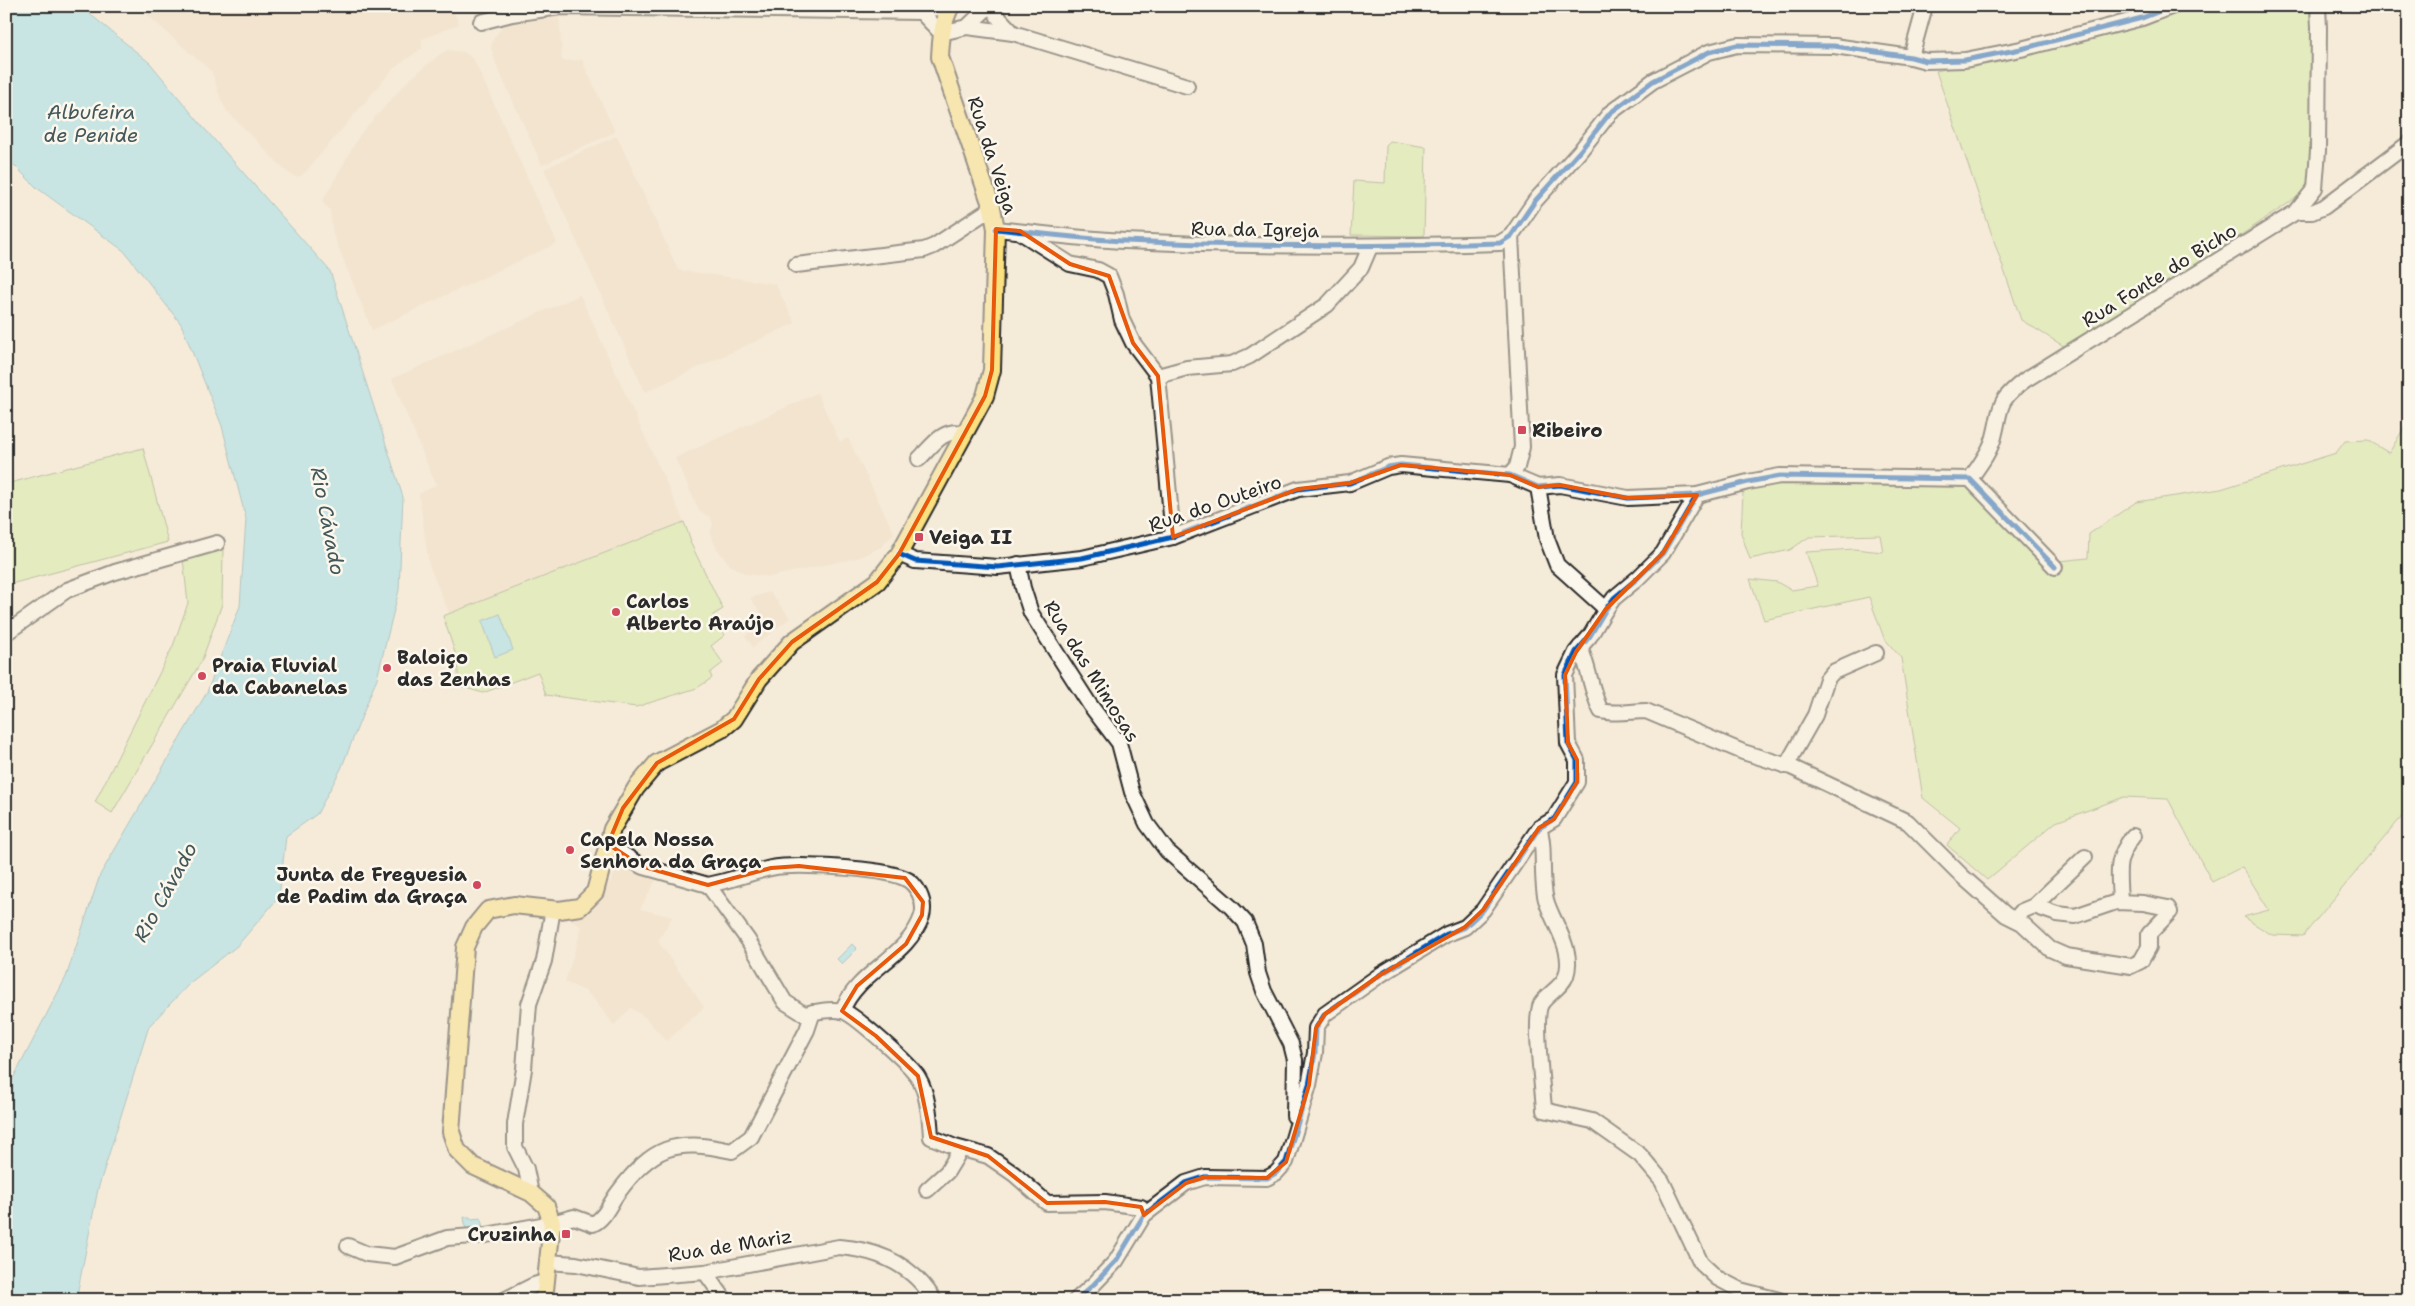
<svg xmlns="http://www.w3.org/2000/svg" width="2415" height="1306" font-family="'Shantell Sans',sans-serif">
  <style>
    .built { fill: #eedcc2 }
    .green { fill: #ceeaa1; stroke: #7c8a66 }
    .water { fill: #90ddf0; stroke: #6896a1 }
    .lines { fill: none; stroke-linecap: round; stroke-linejoin: round }
    .minor-casing { stroke: #2b2b2b; stroke-width: 18 }
    .major-casing { stroke: #2b2b2b; stroke-width: 20 }
    .minor { stroke: #fbf7ec; stroke-width: 14 }
    .major { stroke: #fbe080; stroke-width: 16 }
    .cycleway-casing { stroke: #fbf7ec; stroke-width: 8 }
    .cycleway { stroke: #0057b8; stroke-width: 5 }
    .marked { fill: none; stroke: #e8590c; stroke-width: 4; stroke-linejoin: round }
    .poi-dot { fill: #d1495b; stroke: #fbf7ec; stroke-width: 2 }
    .labels { text-anchor: middle; stroke-width: 5; stroke-linejoin: round; paint-order: stroke }
    .street-label { font-size: 19px; fill: #2b2b2b; stroke: #fbf7ec }
    .poi-label { font-size: 19px; font-weight: bold; fill: #2b2b2b; stroke: #fbf7ec; text-anchor: start }
    .water-label { font-size: 20px; font-style: italic; fill: #44585c; stroke: #fbf7ec }
  </style>
  <rect width="100%" height="100%" fill="#f5ebd9"/>
  <filter id="ink" filterUnits="userSpaceOnUse"><feTurbulence type="fractalNoise" baseFrequency=".02" numOctaves="2"/><feDisplacementMap in="SourceGraphic" scale="10" xChannelSelector="R" yChannelSelector="G"/><feConvolveMatrix kernelMatrix="1 2 1 2 8 2 1 2 1" color-interpolation-filters="sRGB"/></filter>
  <g filter="url(#ink)">
    <g class="built">
      <path d="M137 6H451L459 24 422 39V48L393 69 306 171 301 176 296 177 288 173 227 111 221 100 212 72Z"/>
      <path d="M559 13 562 61 582 60 615 132 542 165 497 66 491 47 494 38 502 27 508 23Z"/>
      <path d="M447 50 464 52 474 60 557 243 372 330 333 234 330 210 322 202 361 133 407 82 440 54Z"/>
      <path d="M617 136 678 270 775 284 795 323 645 392 544 169Z"/>
      <path d="M580 295 684 522 449 613 429 565 419 494 436 485 392 379Z"/>
      <path d="M817 393 840 442 848 438 894 533 881 547 857 558 769 577 747 574 730 565 718 550 710 534 713 524 710 517 700 512 675 458Z"/>
      <path d="M770 592 790 618 753 647 745 636 766 620 750 598Z"/>
      <path d="M622 860 657 878 640 909 672 917 658 941 704 1007 667 1041 645 1017 631 1008 614 1025 593 998 585 991 565 982 582 927 565 916 608 886Z"/>
    </g>
    <g class="green">
      <path d="M2198 6H2318L2315 188 2296 212 2299 196 2070 350 2021 320 1936 71 2001 58Z"/>
      <path d="M1390 141 1426 147 1424 236 1351 235 1354 181 1385 183 1386 145Z"/>
      <path d="M2408 421 2409 808 2303 936 2272 935 2243 917 2269 910 2242 867 2212 882 2168 799 2124 797 2056 822 1987 880 1947 845 1960 828 1923 798 1901 658 1884 638 1869 597 1764 620 1750 579 1777 582 1791 590 1818 586 1806 552 1854 549 1883 552 1880 535 1809 537 1790 550 1750 559 1741 533 1743 492 1775 484 1825 481 1967 482 1999 499 2059 561 2088 558 2089 534 2136 502 2221 489 2336 453 2345 441 2368 440 2389 453Z"/>
      <path d="M143 448 168 542 7 585 6 484Z"/>
      <path d="M684 522 691 541 690 542 723 609 713 615 725 635 711 646 723 663 710 673 712 678 697 688 636 707 546 695 538 672 483 693 459 686 457 659 443 616Z"/>
      <path d="M223 549 222 604 202 660 112 813 95 802 173 646 188 603 183 559Z"/>
    </g>
    <g class="water">
      <path d="M6 6H80L150 63 203 127 330 271 403 497 399 590 377 678 341 769 317 814 286 836 279 897 237 946 191 982 149 1026 98 1189 76 1300H6V1092L66 977 100 875 207 692 240 606 246 519 222 426 181 324 124 251 37 188 6 157Z"/>
      <path d="M500 614 513 650 495 657 482 621Z"/>
      <path d="M852 944 857 949 842 964 837 959Z"/>
      <path d="M464 1217H470L471 1219 481 1218 483 1228 466 1230Z"/>
    </g>
    <g class="lines">
      <g class="minor-casing">
        <g id="minor">
          <path d="M992 6 998 17 1013 33"/>
          <path d="M921 12 941 33 967 27 1013 33 1187 86"/>
          <path d="M481 22 512 14 560 7 921 12 926 9 951 7"/>
          <path d="M967 27 983 12 986 6"/>
          <path d="M1911 57 1925 6"/>
          <path d="M2296 212 2315 188 2318 151 2319 28 2318 6"/>
          <path d="M996 229C1039 233 1082 239 1125 241 1250 247 1375 247 1500 243L1511 236 1535 201 1580 151 1610 113 1653 81 1709 52 1737 45 1834 46 1911 57 1926 61 1965 60 2021 49 2142 18 2173 6"/>
          <path d="M1020 232 1070 264 1098 270 1109 276 1116 294 1122 320 1133 343 1158 376 1187 368 1232 364 1250 356 1327 305 1361 268 1370 247"/>
          <path d="M796 265 924 250 934 246 992 208"/>
          <path d="M1158 376 1173 537"/>
          <path d="M919 459C932 446 944 426 965 434"/>
          <path d="M1510 475 1517 467 1522 447 1511 236"/>
          <path d="M1970 479C1979 466 1990 452 1994 437 2002 406 1996 402 2025 380L2296 212H2312L2324 207 2409 143"/>
          <path d="M1538 487 1547 539 1557 565 1606 609"/>
          <path d="M899 554 915 561 998 567 1082 558 1173 537 1298 489 1350 483 1388 467 1401 465 1510 475 1538 487 1560 485 1628 498 1697 495 1748 482 1780 476 1970 479 2055 567"/>
          <path d="M1018 564 1023 588 1031 613 1090 705 1119 743 1132 792 1147 824 1167 851 1231 907 1245 922 1254 944 1258 973 1264 991 1291 1044 1295 1060 1294 1116"/>
          <path d="M6 633 67 590 115 572 217 543"/>
          <path d="M1580 647C1589 668 1591 691 1601 711 1617 715 1631 711 1646 711L1743 752 1791 767 1908 822 1963 877 2006 915 2022 923 2050 949 2066 956 2131 966 2141 961 2149 947V934L2170 912 2168 908 2143 903 2116 902 2075 916 2057 914 2034 906"/>
          <path d="M1786 766 1815 715 1827 679 1833 672 1876 653"/>
          <path d="M1539 828C1546 847 1540 878 1546 900 1553 924 1575 950 1566 976 1562 987 1547 994 1541 1004 1533 1019 1543 1089 1544 1110L1592 1121 1640 1155 1662 1181 1701 1263 1717 1278 1740 1290 1779 1300"/>
          <path d="M608 844 641 866 708 885 748 940 785 1002 804 1014C817 1012 830 1008 843 1011 855 1015 911 1065 918 1077 928 1093 930 1118 931 1137L955 1147 988 1156 1014 1174 1047 1203 1105 1202 1141 1207 1144 1215"/>
          <path d="M708 885C730 881 749 873 771 868 795 863 882 868 904 878 917 883 926 902 922 916 908 958 858 970 842 1011"/>
          <path d="M2120 902C2119 872 2114 861 2133 836"/>
          <path d="M2015 919 2022 911 2034 906 2085 857"/>
          <path d="M927 1190 947 1172 961 1149"/>
          <path d="M531 1193 526 1169 515 1147V1124L524 1069 529 1004 544 961 553 909"/>
          <path d="M348 1246 367 1254 395 1257 447 1238 486 1235 552 1223 574 1217 593 1224C605 1218 609 1205 617 1194 653 1146 674 1138 732 1151L751 1137 807 1030 813 1012"/>
          <path d="M547 1262 576 1264 639 1277 705 1272 839 1247C878 1250 913 1265 934 1300"/>
          <path d="M705 1272 725 1300"/>
          <path d="M504 1300 534 1285 545 1282"/>
          <path d="M1076 1300 1094 1284 1116 1261 1144 1215 1186 1183 1205 1177 1267 1178 1276 1173 1286 1162 1309 1085 1315 1053 1316 1028 1325 1014 1380 975 1447 934 1465 927 1483 910 1539 828 1554 819 1577 782V760L1568 743 1565 675 1576 652 1590 636 1606 609 1614 598 1638 578 1663 553 1697 495"/>
        </g>
      </g>
      <g class="major-casing">
        <path id="major" d="M544 1300 552 1223 546 1206 531 1193 473 1166 457 1150 451 1132 465 947 474 927 488 910 514 905 559 910 580 907 595 892 612 829 636 788 657 763 722 729 734 719 759 679 792 642 877 582 899 554 985 396 992 370 996 229 992 208 940 57C941 39 942 23 951 6"/>
      </g>
      <use href="#minor" class="minor"/>
      <use href="#major" class="major"/>
      <g class="cycleway-casing">
        <g id="cycleway">
          <path d="M996 229C1039 233 1082 239 1125 241 1250 247 1375 247 1500 243L1511 236 1535 201 1580 151 1610 113 1653 81 1709 52 1737 45 1834 46 1911 57 1926 61 1965 60 2021 49 2142 18 2173 6"/>
          <path d="M899 554 915 561 998 567 1082 558 1173 537 1298 489 1350 483 1388 467 1401 465 1510 475 1538 487 1560 485 1628 498 1697 495 1748 482 1780 476 1970 479 2055 567"/>
          <path d="M1076 1300 1094 1284 1116 1261 1144 1215 1186 1183 1205 1177 1267 1178 1276 1173 1286 1162 1309 1085 1315 1053 1316 1028 1325 1014 1380 975 1447 934 1465 927 1483 910 1539 828 1554 819 1577 782V760L1568 743 1565 675 1576 652 1590 636 1606 609 1614 598 1638 578 1663 553 1697 495"/>
        </g>
      </g>
      <use href="#cycleway" class="cycleway"/>
    </g>
  </g>
  <path d="M0 0H2415V1306H0ZM996 229 1020 231 1070 264 1109 276 1133 343 1158 376 1173 537 1298 489 1350 483 1401 465 1510 475 1538 487 1560 485 1628 498 1697 495 1663 553 1606 609 1576 652 1565 675 1568 743 1577 760V782L1554 819 1539 828 1483 910 1465 927 1380 975 1325 1014 1316 1028 1309 1085 1286 1162 1267 1178 1205 1177 1186 1183 1144 1215 1141 1207 1105 1202 1047 1203 988 1156 931 1137 918 1076 876 1036 842 1011 857 986 906 944 922 915 923 902 905 878 799 866 771 868 708 885 641 866 608 844 623 808 657 763 734 719 759 679 792 642 877 582 899 554 985 396 992 370Z" fill="#f5ebd9" fill-opacity=".55" fill-rule="evenodd"/>
  <path class="marked" d="M996 229 1020 231 1070 264 1109 276 1133 343 1158 376 1173 537 1298 489 1350 483 1401 465 1510 475 1538 487 1560 485 1628 498 1697 495 1663 553 1606 609 1576 652 1565 675 1568 743 1577 760V782L1554 819 1539 828 1483 910 1465 927 1380 975 1325 1014 1316 1028 1309 1085 1286 1162 1267 1178 1205 1177 1186 1183 1144 1215 1141 1207 1105 1202 1047 1203 988 1156 931 1137 918 1076 876 1036 842 1011 857 986 906 944 922 915 923 902 905 878 799 866 771 868 708 885 641 866 608 844 623 808 657 763 734 719 759 679 792 642 877 582 899 554 985 396 992 370Z"/>
  <g class="poi-dot">
    <rect x="1517" y="425" width="10" height="10" rx="2.5"/>
    <rect x="914" y="532" width="10" height="10" rx="2.5"/>
    <circle cx="616" cy="612" r="5"/>
    <circle cx="387" cy="668" r="5"/>
    <circle cx="202" cy="676" r="5"/>
    <circle cx="570" cy="850" r="5"/>
    <circle cx="477" cy="885" r="5"/>
    <rect x="561" y="1229" width="10" height="10" rx="2.5"/>
  </g>
  <g class="labels">
    <g class="street-label">
      <text transform="translate(993 155) rotate(72)" y="7">Rua da Veiga</text>
      <text transform="translate(1255 229) rotate(1)" y="7">Rua da Igreja</text>
      <text transform="translate(2159 275) rotate(-32)" y="7">Rua Fonte do Bicho</text>
      <text transform="translate(1215 503) rotate(-19)" y="7">Rua do Outeiro</text>
      <text transform="translate(1092 671) rotate(58)" y="7">Rua das Mimosas</text>
      <text transform="translate(730 1245) rotate(-9)" y="7">Rua de Mariz</text>
    </g>
    <g class="poi-label">
      <text x="1532" y="437">Ribeiro</text>
      <text x="929" y="544">Veiga II</text>
      <text x="626" y="608">Carlos<tspan x="626" dy="22">Alberto Araújo</tspan></text>
      <text x="397" y="664">Baloiço<tspan x="397" dy="22">das Zenhas</tspan></text>
      <text x="212" y="672">Praia Fluvial<tspan x="212" dy="22">da Cabanelas</tspan></text>
      <text x="580" y="846">Capela Nossa<tspan x="580" dy="22">Senhora da Graça</tspan></text>
      <text x="467" y="881" text-anchor="end">Junta de Freguesia<tspan x="467" dy="22">de Padim da Graça</tspan></text>
      <text x="556" y="1241" text-anchor="end">Cruzinha</text>
    </g>
    <g class="water-label">
      <text x="91" y="119">Albufeira<tspan x="91" dy="23">de Penide</tspan></text>
      <text transform="translate(328 521) rotate(79)" y="7">Rio Cávado</text>
      <text transform="translate(165 892) rotate(-61)" y="7">Rio Cávado</text>
    </g>
  </g>
  <rect width="2415" height="1306" fill="none" stroke="#fbf7ec" stroke-width="25"/>
  <rect x="12" y="12" width="2390" height="1281" fill="none" stroke="#2b2b2b" stroke-width="2" filter="url(#ink)"/>
</svg>
